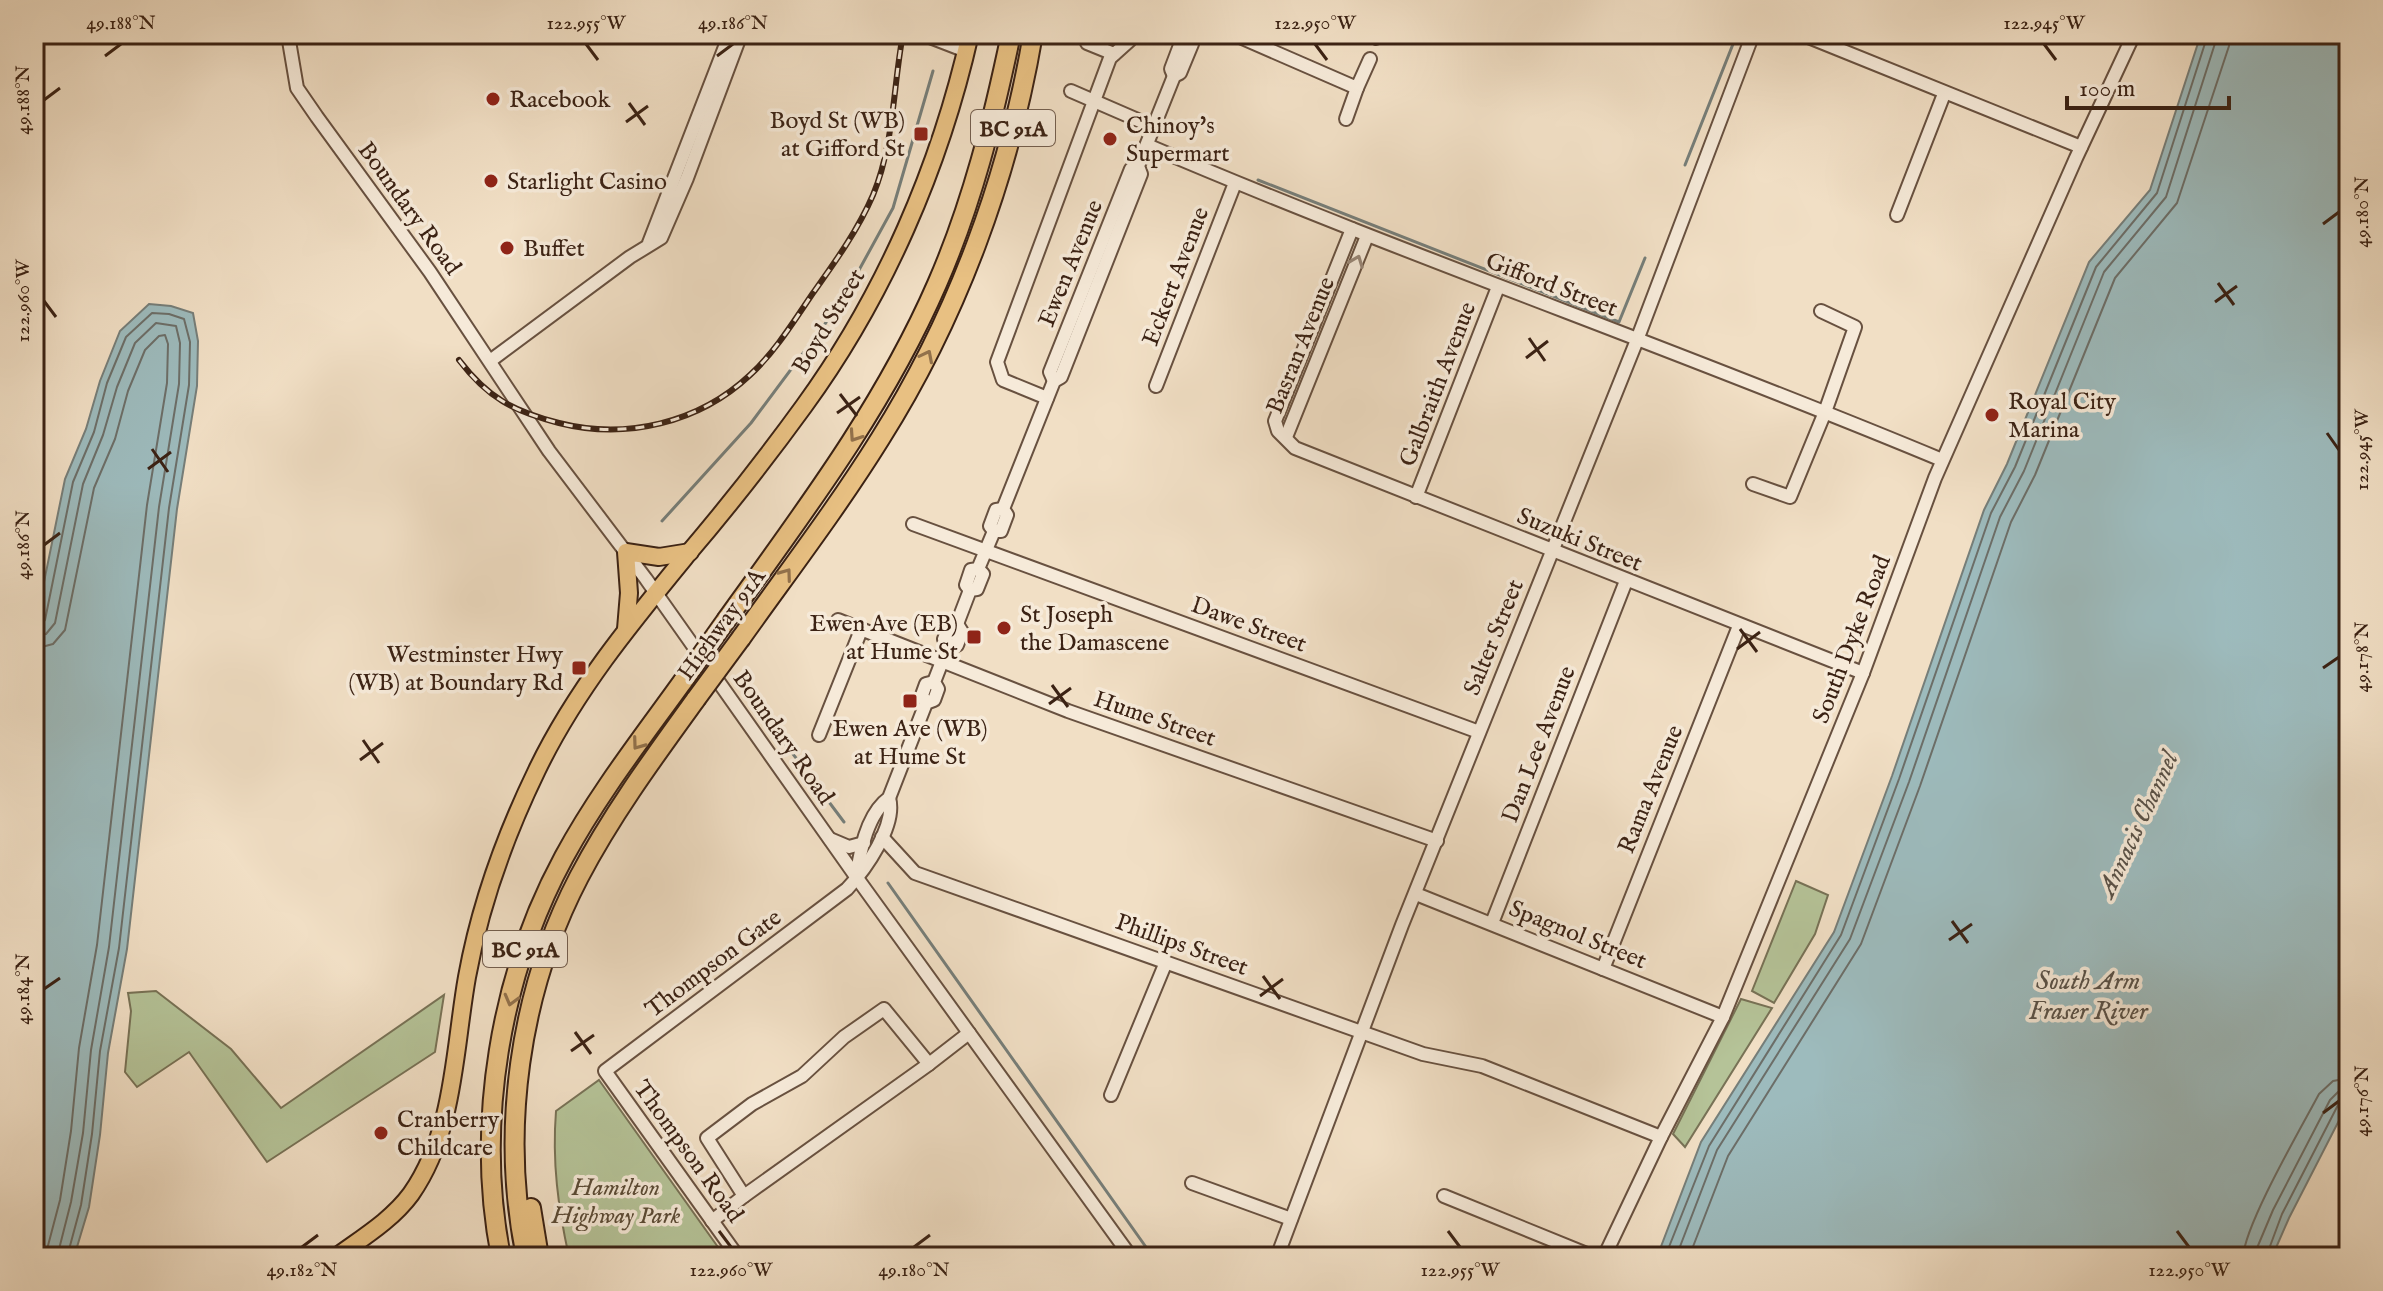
<svg xmlns="http://www.w3.org/2000/svg" width="2383" height="1291" font-family="'IM FELL English',serif">
  <style>
    .green { fill: #b5c398; stroke: #787256; stroke-width: 2 }
    .water { fill: #9dbbbd; stroke: #767e79; stroke-width: 2 }
    .lines { fill: none; stroke-linecap: round; stroke-linejoin: round }
    .shore { stroke: #6c6e68; stroke-width: 2 }
    .stream { stroke: #767e79; stroke-width: 3 }
    .minor-casing { stroke: #685140; stroke-width: 16 }
    .major-casing { stroke: #3b2214; stroke-width: 20 }
    .highway-casing { stroke: #3b2214; stroke-width: 22 }
    .minor { stroke: #f6ead9; stroke-width: 12 }
    .major { stroke: #e8c082; stroke-width: 16 }
    .highway { stroke: #e8c082; stroke-width: 18 }
    .rail-casing { stroke: #3b2214; stroke-width: 6 }
    .rail { stroke: #f6ead9; stroke-width: 3; stroke-dasharray: 9; stroke-linecap: butt }
    .highway-bridge-casing { stroke: #3b2214; stroke-width: 22; stroke-linecap: butt }
    .highway-bridge { stroke: #e8c082; stroke-width: 18 }
    .oneway { stroke: #988676 }
    .oneway2 { stroke: #92714b }
    .ticks { fill: none; stroke: #3b2214; stroke-width: 3 }
    .poi-dot { fill: #8f2418; stroke: #f6ead9; stroke-width: 3 }
    .labels { text-anchor: middle; stroke-width: 7; stroke-linejoin: round; paint-order: stroke }
    .shield { fill: #f6ead9; stroke: #735e4f; stroke-width: 2 }
    .shield-label { font-size: 22px; font-weight: bold; fill: #3b2214 }
    .poi-label { font-size: 24px; fill: #3b2214; stroke: #f6ead9; text-anchor: start }
    .street-label { font-size: 24px; fill: #3b2214; stroke: #f6ead9 }
    .park-label { font-size: 24px; font-style: italic; fill: #5a4a35; stroke: #f6ead9 }
    .water-label { font-size: 26px; font-style: italic; fill: #585047; stroke: #f6ead9 }
    .neatline { fill: none; stroke: #3b2214; stroke-width: 3 }
    .ticks-label { font-size: 20px; text-anchor: middle; fill: #3b2214 }
  </style>
  <rect width="100%" height="100%" fill="#f1dfc5"/>
  <filter id="stains"><feTurbulence type="fractalNoise" baseFrequency=".0025" numOctaves="4"/><feColorMatrix values="0 0 0 0 .2 0 0 0 0 .09 0 0 0 0 .02 0 0 0 .5 -.17"/></filter>
  <radialGradient id="worn" r=".72"><stop offset=".6" stop-color="#630" stop-opacity="0"/><stop offset="1" stop-color="#630" stop-opacity=".3"/></radialGradient>
  <g class="green">
    <path d="M1796 881 1828 895 1815 934 1774 1003 1752 991Z"/>
    <path d="M156 991 231 1049 281 1108 444 995 435 1052 267 1162 189 1052 137 1087 125 1072 131 1011 128 993Z"/>
    <path d="M1741 999 1772 1008 1685 1147 1673 1134Z"/>
    <path d="M599 1080 725 1257H569C558 1207 552 1162 556 1111Z"/>
  </g>
  <g class="water">
    <path d="M2201 34H2349V1101L2289 1218 2272 1257H1657L1701 1142 1834 932 1892 776 1984 510 2007 464 2089 262 2150 190Z"/>
    <path d="M149 304 171 306 193 313 198 341 197 386 177 509 127 949 108 1053 100 1135 89 1207 74 1257H34V631L65 479 86 429 100 381 120 331Z"/>
  </g>
  <g class="lines">
    <g class="shore">
      <path d="M34 626 41 625 45 620 73 482 94 432 107 383 126 337 152 313 169 314 184 319 190 342 189 385 169 508 119 948 100 1051 92 1134 81 1205 67 1257"/>
      <path d="M34 637 46 634 55 623 83 484 103 435 117 387 135 343 156 323 176 326 180 343 179 384 159 507 109 947 91 1050 83 1133 71 1202 57 1257"/>
      <path d="M34 649 53 644 65 630 94 488 115 439 128 391 145 350 159 336 165 335 168 344 167 383 147 505 97 945 79 1048 71 1131 60 1200 45 1257"/>
      <path d="M1665 1257 1709 1146 1841 935 1899 779 1991 513 2015 467 2096 267 2157 193 2208 34"/>
      <path d="M1676 1257 1717 1150 1850 939 1909 782 2000 517 2024 471 2104 272 2166 197 2218 34"/>
      <path d="M1689 1257 1728 1156 1861 944 1920 786 2011 522 2035 475 2115 278 2177 203 2229 46 2230 34"/>
      <path d="M2243 1257C2245 1224 2301 1128 2319 1094L2333 1081 2349 1078"/>
      <path d="M2255 1257 2257 1248 2273 1210 2330 1100 2338 1092 2349 1090"/>
      <path d="M2266 1257 2282 1214 2338 1105 2343 1101 2349 1100"/>
    </g>
    <g class="stream">
      <path d="M1685 165 1737 34"/>
      <path d="M1258 180 1619 322 1645 258"/>
      <path d="M662 521 751 423 842 301 893 208 933 71"/>
      <path d="M754 702 844 822"/>
      <path d="M888 883 1153 1257"/>
    </g>
    <g class="minor-casing">
      <g id="minor">
        <path d="M922 34 966 51"/>
        <path d="M1233 34 1357 88 1370 59"/>
        <path d="M1801 34 2081 147"/>
        <path d="M288 35 297 88 317 117 430 272 549 451 646 579 857 878 1131 1257"/>
        <path d="M1376 38 1377 34"/>
        <path d="M1087 43 1114 54"/>
        <path d="M1174 76 1171 69 1182 40 1189 38"/>
        <path d="M1071 91 1154 127"/>
        <path d="M1346 119 1357 88"/>
        <path d="M1147 145C1409 257 1679 350 1942 460"/>
        <path d="M1897 215 1944 94"/>
        <path d="M1352 229 1275 421 1278 431 1295 448 1863 673"/>
        <path d="M649 243 730 34"/>
        <path d="M490 361 630 257 661 238 687 178 741 34"/>
        <path d="M1054 381 1050 372 1131 169 1138 166"/>
        <path d="M1156 386 1235 183"/>
        <path d="M1047 398 1003 380 997 362 1110 58 1130 40 1132 34"/>
        <path d="M1286 437 1367 236"/>
        <path d="M1753 484 1790 497 1825 412 1855 327 1821 311"/>
        <path d="M1416 497 1498 287"/>
        <path d="M913 524 1479 732"/>
        <path d="M994 531 990 526 996 510 1003 509"/>
        <path d="M970 590 966 585 971 570 978 569 994 531H1001L1007 515 1003 509 1054 381 1061 377 1141 174 1138 166 1174 76 1180 73 1192 44 1189 38 1190 34"/>
        <path d="M838 620 1068 711 1437 841"/>
        <path d="M948 646 957 645 962 632 957 624"/>
        <path d="M926 703 922 695 926 684 934 682"/>
        <path d="M819 735 861 630"/>
        <path d="M882 837 915 873 1423 1054 1482 1066 1661 1137"/>
        <path d="M830 839 849 847 864 843"/>
        <path d="M857 875C860 850 868 813 889 798L926 703 934 700 938 689 934 682 948 646 944 639 949 627 957 624 970 590 977 589 983 574 978 569"/>
        <path d="M1416 894 1723 1017"/>
        <path d="M1492 923 1626 581"/>
        <path d="M1603 969 1739 626"/>
        <path d="M1111 1095 1166 962"/>
        <path d="M1192 1183 1291 1219"/>
        <path d="M744 1196 929 1064"/>
        <path d="M1444 1196 1594 1257"/>
        <path d="M712 1221 744 1196 707 1138 752 1104 802 1076 844 1037 884 1009 929 1064 969 1033"/>
        <path d="M738 1257 605 1071 847 889C865 870 897 825 889 798"/>
        <path d="M1277 1257 1402 925 1637 340 1753 34"/>
        <path d="M1604 1257 1661 1137 1723 1017 1863 673 1935 478 2076 158 2134 34"/>
      </g>
    </g>
    <g class="major-casing">
      <g id="major">
        <path d="M924 35 925 34"/>
        <path d="M626 629 629 593 626 552 659 557 690 552"/>
        <path d="M336 1257C362 1238 392 1220 411 1194 455 1131 454 1050 467 977 480 905 505 836 537 770 575 691 631 623 686 556 727 508 767 457 804 406 884 296 940 167 970 34"/>
      </g>
    </g>
    <g class="highway-casing">
      <g id="highway">
        <path d="M727 619C804 512 884 406 937 284 972 204 993 120 1011 34"/>
        <path d="M741 638C788 572 837 508 880 439 957 317 1009 176 1033 34"/>
        <path d="M531 1208 539 1257"/>
        <path d="M501 1257C475 1124 500 975 564 857 598 794 642 738 683 681"/>
        <path d="M526 1257C500 1131 519 992 579 877 612 814 654 757 696 699"/>
      </g>
    </g>
    <use href="#minor" class="minor"/>
    <use href="#major" class="major"/>
    <use href="#highway" class="highway"/>
    <g class="rail-casing">
      <path id="rail" d="M459 360C488 398 513 411 559 423 626 440 699 423 750 375 775 352 794 321 813 293 835 262 858 230 873 195 894 145 893 87 903 34"/>
    </g>
    <use href="#rail" class="rail"/>
    <g class="highway-bridge-casing">
      <g id="highway-bridge">
        <path d="M683 681 727 619"/>
        <path d="M696 699 741 638"/>
      </g>
    </g>
    <use href="#highway-bridge" class="highway-bridge"/>
  </g>
  <defs><path id="oneway-chevron" d="M-2-3.5L2.5 0L-2 3.5" fill="none" stroke-width="1.6" stroke-linecap="round" stroke-linejoin="round" transform="scale(2)"/></defs>
  <use class="oneway" href="#oneway-chevron" transform="translate(1357 261) rotate(-69)"/>
  <g class="oneway2">
    <use href="#oneway-chevron" transform="translate(927 356) rotate(-63)"/>
    <use href="#oneway-chevron" transform="translate(855 436) rotate(124)"/>
    <use href="#oneway-chevron" transform="translate(786 574) rotate(-54)"/>
    <use href="#oneway-chevron" transform="translate(638 744) rotate(126)"/>
    <use href="#oneway-chevron" transform="translate(511 1000) rotate(105)"/>
  </g>
  <path class="ticks" d="M586 44 598 60M1315 44 1327 60M2044 44 2056 60M105 56 121 44M717 56 733 44M44 100 60 88M629 103 645 125M626 122 648 106M2323 224 2339 212M2218 283 2234 305M44 301 56 317M2215 302 2237 286M1529 338 1545 361M1526 358 1548 341M840 394 857 416M837 413 860 397M2327 433 2339 450M152 449 168 472M148 469 171 452M44 545 60 533M1740 629 1757 652M1737 649 1760 632M2323 668 2339 657M1052 685 1068 707M1049 704 1071 688M363 740 379 763M360 760 383 743M1952 921 1968 943M1949 940 1972 924M1263 976 1280 999M44 989 60 978M1260 996 1283 979M575 1032 591 1054M571 1051 594 1035M2323 1113 2339 1101M719 1231 731 1247M1448 1231 1460 1247M2177 1231 2189 1247M302 1247 318 1235M914 1247 930 1235"/>
  <g class="poi-dot">
    <circle cx="493" cy="99" r="8"/>
    <rect x="913" y="126" width="16" height="16" rx="4"/>
    <circle cx="1110" cy="139" r="8"/>
    <circle cx="491" cy="181" r="8"/>
    <circle cx="507" cy="248" r="8"/>
    <circle cx="1992" cy="415" r="8"/>
    <circle cx="1004" cy="628" r="8"/>
    <rect x="966" y="629" width="16" height="16" rx="4"/>
    <rect x="571" y="660" width="16" height="16" rx="4"/>
    <rect x="902" y="693" width="16" height="16" rx="4"/>
    <circle cx="381" cy="1133" r="8"/>
  </g>
  <g class="labels">
    <g class="shield">
      <rect x="971" y="110" width="84" height="36" rx="6"/>
      <rect x="483" y="931" width="84" height="36" rx="6"/>
    </g>
    <g class="shield-label">
      <text x="1013" y="136">BC 91A</text>
      <text x="525" y="957">BC 91A</text>
    </g>
    <g class="poi-label">
      <text x="509" y="107">Racebook</text>
      <text x="905" y="128" text-anchor="end">Boyd St (WB)<tspan x="905" dy="28">at Gifford St</tspan></text>
      <text x="1126" y="133">Chinoy's<tspan x="1126" dy="28">Supermart</tspan></text>
      <text x="507" y="189">Starlight Casino</text>
      <text x="523" y="256">Buffet</text>
      <text x="2008" y="409">Royal City<tspan x="2008" dy="28">Marina</tspan></text>
      <text x="1020" y="622">St Joseph<tspan x="1020" dy="28">the Damascene</tspan></text>
      <text x="958" y="631" text-anchor="end">Ewen Ave (EB)<tspan x="958" dy="28">at Hume St</tspan></text>
      <text x="563" y="662" text-anchor="end">Westminster Hwy<tspan x="563" dy="28">(WB) at Boundary Rd</tspan></text>
      <text x="910" y="736" text-anchor="middle">Ewen Ave (WB)<tspan x="910" dy="28">at Hume St</tspan></text>
      <text x="397" y="1127">Cranberry<tspan x="397" dy="28">Childcare</tspan></text>
    </g>
    <g class="street-label">
      <text transform="translate(410 208) rotate(54)" y="8">Boundary Road</text>
      <text transform="translate(1070 263) rotate(-68)" y="8">Ewen Avenue</text>
      <text transform="translate(1175 276) rotate(-69)" y="8">Eckert Avenue</text>
      <text transform="translate(1552 284) rotate(21)" y="8">Gifford Street</text>
      <text transform="translate(828 321) rotate(-59)" y="8">Boyd Street</text>
      <text transform="translate(1300 345) rotate(-68)" y="8">Basran Avenue</text>
      <text transform="translate(1437 384) rotate(-69)" y="8">Galbraith Avenue</text>
      <text transform="translate(1580 539) rotate(22)" y="8">Suzuki Street</text>
      <text transform="translate(721 624) rotate(-54)" y="8">Highway 91A</text>
      <text transform="translate(1249 624) rotate(20)" y="8">Dawe Street</text>
      <text transform="translate(1493 637) rotate(-68)" y="8">Salter Street</text>
      <text transform="translate(1851 639) rotate(-69)" y="8">South Dyke Road</text>
      <text transform="translate(1155 718) rotate(19)" y="8">Hume Street</text>
      <text transform="translate(784 737) rotate(55)" y="8">Boundary Road</text>
      <text transform="translate(1538 744) rotate(-69)" y="8">Dan Lee Avenue</text>
      <text transform="translate(1650 789) rotate(-68)" y="8">Rama Avenue</text>
      <text transform="translate(1578 934) rotate(22)" y="8">Spagnol Street</text>
      <text transform="translate(1182 944) rotate(20)" y="8">Phillips Street</text>
      <text transform="translate(713 963) rotate(-37)" y="8">Thompson Gate</text>
      <text transform="translate(689 1151) rotate(54)" y="8">Thompson Road</text>
    </g>
    <g class="park-label">
      <text x="616" y="1195">Hamilton<tspan x="616" dy="28">Highway Park</tspan></text>
    </g>
    <g class="water-label">
      <text transform="translate(2137 824) rotate(-65)" y="9">Annacis Channel</text>
      <text x="2088" y="989">South Arm<tspan x="2088" dy="30">Fraser River</tspan></text>
    </g>
  </g>
  <rect width="2383" height="1291" fill="none" stroke="#f1dfc5" stroke-width="88"/>
  <path d="M2067 96v12h162v-12" fill="none" stroke="#3b2214" stroke-width="4"/>
  <text x="2079" y="96" font-size="24" fill="#3b2214" stroke="#f6ead9" stroke-width="6" paint-order="stroke">100 m</text>
  <rect x="44" y="44" width="2295" height="1203" class="neatline"/>
  <g class="ticks-label">
    <text x="121" y="29">49.188°N</text>
    <text x="586" y="29">122.955°W</text>
    <text x="733" y="29">49.186°N</text>
    <text x="1315" y="29">122.950°W</text>
    <text x="2044" y="29">122.945°W</text>
    <text transform="translate(22 100) rotate(-90)" y="7">49.188°N</text>
    <text transform="translate(2361 212) rotate(-90)" y="7">49.180°N</text>
    <text transform="translate(22 301) rotate(-90)" y="7">122.960°W</text>
    <text transform="translate(2361 450) rotate(-90)" y="7">122.945°W</text>
    <text transform="translate(22 545) rotate(-90)" y="7">49.186°N</text>
    <text transform="translate(2361 657) rotate(-90)" y="7">49.178°N</text>
    <text transform="translate(22 989) rotate(-90)" y="7">49.184°N</text>
    <text transform="translate(2361 1101) rotate(-90)" y="7">49.176°N</text>
    <text x="302" y="1276">49.182°N</text>
    <text x="731" y="1276">122.960°W</text>
    <text x="914" y="1276">49.180°N</text>
    <text x="1460" y="1276">122.955°W</text>
    <text x="2189" y="1276">122.950°W</text>
  </g>
  <rect width="100%" height="100%" filter="url(#stains)"/>
  <rect width="100%" height="100%" fill="url(#worn)"/>
</svg>
